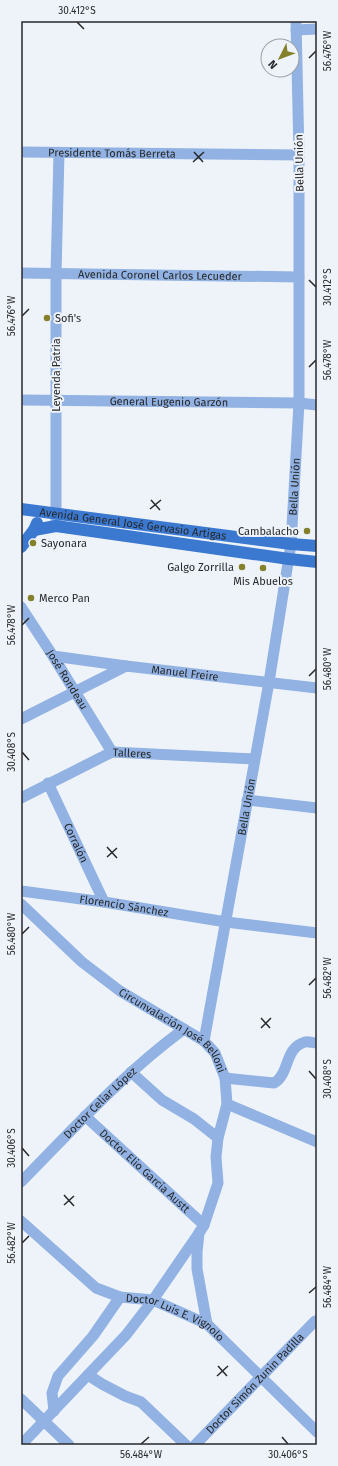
<svg xmlns="http://www.w3.org/2000/svg" width="338" height="1466" font-family="'Fira Sans',sans-serif">
  <style>
    .lines { fill: none; stroke-linecap: round; stroke-linejoin: round }
    .minor { stroke: #91b2e3; stroke-width: 11 }
    .major { stroke: #3b78d0; stroke-width: 12 }
    .ticks { fill: none; stroke: #27292b; stroke-width: 1.5 }
    .poi-dot { fill: #84812a; stroke: #eef3f9; stroke-width: 1.5 }
    .labels { text-anchor: middle; stroke-width: 4; stroke-linejoin: round; paint-order: stroke }
    .street-label { font-size: 11px; fill: #27292b; stroke: #eef3f9 }
    .poi-label { font-size: 11px; fill: #27292b; stroke: #eef3f9; text-anchor: start }
    .neatline { fill: none; stroke: #27292b; stroke-width: 1.5 }
    .ticks-label { font-size: 10px; text-anchor: middle; fill: #27292b }
  </style>
  <rect width="100%" height="100%" fill="#eef3f9"/>
  <g class="lines">
    <g class="minor">
      <path d="M296 30 317 29"/>
      <path id="s1" d="M21 152 299 155"/>
      <path id="s2" d="M21 273 299 277"/>
      <path id="s3" d="M21 400 299 403 317 405"/>
      <path d="M56 526V274L59 153"/>
      <path id="s4" d="M21 607 53 656 112 752"/>
      <path id="s5" d="M53 656 126 666 317 688"/>
      <path d="M21 719 126 666"/>
      <path id="s6" d="M48 783 104 902"/>
      <path id="s7" d="M21 798 112 752 254 759"/>
      <path d="M247 800 317 808"/>
      <path id="s8" d="M21 891 104 902 226 922 317 933"/>
      <path id="s9" d="M21 904 82 962 120 991 204 1041 215 1053 225 1078 227 1104 317 1142"/>
      <path id="s10" d="M204 1041 269 682 291 544 299 403V155L296 21"/>
      <path d="M131 1072 162 1100 194 1119 218 1138"/>
      <path d="M225 1078 274 1083C290 1074 284 1048 305 1042 308 1041 313 1043 317 1043"/>
      <path id="s11" d="M85 1116 204 1225"/>
      <path id="s12" d="M21 1182C73 1129 124 1073 184 1029"/>
      <path id="s13" d="M21 1221 96 1288 120 1297 153 1300 207 1324 317 1432"/>
      <path d="M207 1324 197 1269V1252L199 1233 204 1225 218 1183 216 1157 218 1138 227 1104"/>
      <path d="M88 1375 102 1384 125 1396 141 1402 186 1445"/>
      <path d="M21 1399 69 1445"/>
      <path d="M54 1411 52 1393 58 1376 93 1336 120 1297"/>
      <path d="M21 1445 126 1335 153 1300 199 1233"/>
      <path id="s14" d="M195 1445 315 1321"/>
    </g>
    <g class="major">
      <path id="s15" d="M21 509 291 544 317 546"/>
      <path d="M34 530 56 526 289 559 317 562"/>
      <path d="M21 547 34 530 37 523"/>
    </g>
  </g>
  <path class="ticks" d="M77 22 84 29M309 58 316 51M194 152 203 162M193 162 204 152M309 280 316 287M22 316 29 309M309 367 316 360M151 500 160 510M150 509 161 500M22 625 29 618M309 676 316 669M22 752 29 760M107 847 117 858M107 857 117 848M22 934 29 927M309 985 316 978M261 1018 270 1028M261 1028 271 1018M309 1071 316 1079M22 1148 29 1156M64 1195 74 1206M64 1205 74 1196M22 1243 29 1236M309 1293 316 1287M218 1366 227 1376M217 1376 228 1366M282 1437 288 1444M141 1444 149 1437"/>
  <g class="poi-dot">
    <circle cx="47" cy="318" r="4"/>
    <circle cx="307" cy="531" r="4"/>
    <circle cx="33" cy="543" r="4"/>
    <circle cx="242" cy="567" r="4"/>
    <circle cx="263" cy="568" r="4"/>
    <circle cx="31" cy="598" r="4"/>
  </g>
  <g class="labels">
    <g class="street-label">
      <text dy="4" stroke="none"><textPath href="#s1" startOffset="91">Presidente Tomás Berreta</textPath></text>
      <text transform="translate(299 163) rotate(-91)" y="4">Bella Unión</text>
      <text dy="4" stroke="none"><textPath href="#s2" startOffset="139">Avenida Coronel Carlos Lecueder</textPath></text>
      <text transform="translate(56 375) rotate(-90)" y="4">Leyenda Patria</text>
      <text dy="4" stroke="none"><textPath href="#s3" startOffset="148">General Eugenio Garzón</textPath></text>
      <text dy="4" stroke="none"><textPath href="#s10" startOffset="562">Bella Unión</textPath></text>
      <text dy="4" stroke="none"><textPath href="#s15" startOffset="113">Avenida General José Gervasio Artigas</textPath></text>
      <text dy="4" stroke="none"><textPath href="#s5" startOffset="133">Manuel Freire</textPath></text>
      <text dy="4" stroke="none"><textPath href="#s4" startOffset="86">José Rondeau</textPath></text>
      <text dy="4" stroke="none"><textPath href="#s7" startOffset="122">Talleres</textPath></text>
      <text dy="4" stroke="none"><textPath href="#s10" startOffset="238">Bella Unión</textPath></text>
      <text dy="4" stroke="none"><textPath href="#s6" startOffset="66">Corralón</textPath></text>
      <text dy="4" stroke="none"><textPath href="#s8" startOffset="104">Florencio Sánchez</textPath></text>
      <text dy="4" stroke="none"><textPath href="#s9" startOffset="199">Circunvalación José Belloni</textPath></text>
      <text dy="4" stroke="none"><textPath href="#s12" startOffset="112">Doctor Celiar López</textPath></text>
      <text dy="4" stroke="none"><textPath href="#s11" startOffset="81">Doctor Elio García Austt</textPath></text>
      <text dy="4" stroke="none"><textPath href="#s13" startOffset="186">Doctor Luis E. Vignolo</textPath></text>
      <text dy="4" stroke="none"><textPath href="#s14" startOffset="86">Doctor Simón Zunin Padilla</textPath></text>
    </g>
    <g class="poi-label">
      <text x="55" y="322">Sofi's</text>
      <text x="299" y="535" text-anchor="end">Cambalacho</text>
      <text x="41" y="547">Sayonara</text>
      <text x="234" y="571" text-anchor="end">Galgo Zorrilla</text>
      <text x="263" y="585" text-anchor="middle">Mis Abuelos</text>
      <text x="39" y="602">Merco Pan</text>
    </g>
  </g>
  <rect width="338" height="1466" fill="none" stroke="#eef3f9" stroke-width="44"/>
  <g transform="translate(280 58) rotate(228)"><circle r="19" fill="#eef3f9" stroke="#9ea2a7"/>
  <path d="M0-3L7 15L0 10L-7 15Z" fill="#84812a"/>
  <text y="-6" font-size="11" font-weight="bold" text-anchor="middle" fill="#27292b">N</text>
  </g>
  <rect x="22" y="22" width="294" height="1422" class="neatline"/>
  <g class="ticks-label">
    <text x="77" y="14">30.412°S</text>
    <text transform="translate(327 51) rotate(-90)" y="4">56.476°W</text>
    <text transform="translate(327 287) rotate(-90)" y="4">30.412°S</text>
    <text transform="translate(11 316) rotate(-90)" y="4">56.476°W</text>
    <text transform="translate(327 360) rotate(-90)" y="4">56.478°W</text>
    <text transform="translate(11 625) rotate(-90)" y="4">56.478°W</text>
    <text transform="translate(327 669) rotate(-90)" y="4">56.480°W</text>
    <text transform="translate(11 752) rotate(-90)" y="4">30.408°S</text>
    <text transform="translate(11 934) rotate(-90)" y="4">56.480°W</text>
    <text transform="translate(327 978) rotate(-90)" y="4">56.482°W</text>
    <text transform="translate(327 1079) rotate(-90)" y="4">30.408°S</text>
    <text transform="translate(11 1148) rotate(-90)" y="4">30.406°S</text>
    <text transform="translate(11 1243) rotate(-90)" y="4">56.482°W</text>
    <text transform="translate(327 1287) rotate(-90)" y="4">56.484°W</text>
    <text x="141" y="1458">56.484°W</text>
    <text x="288" y="1458">30.406°S</text>
  </g>
</svg>
